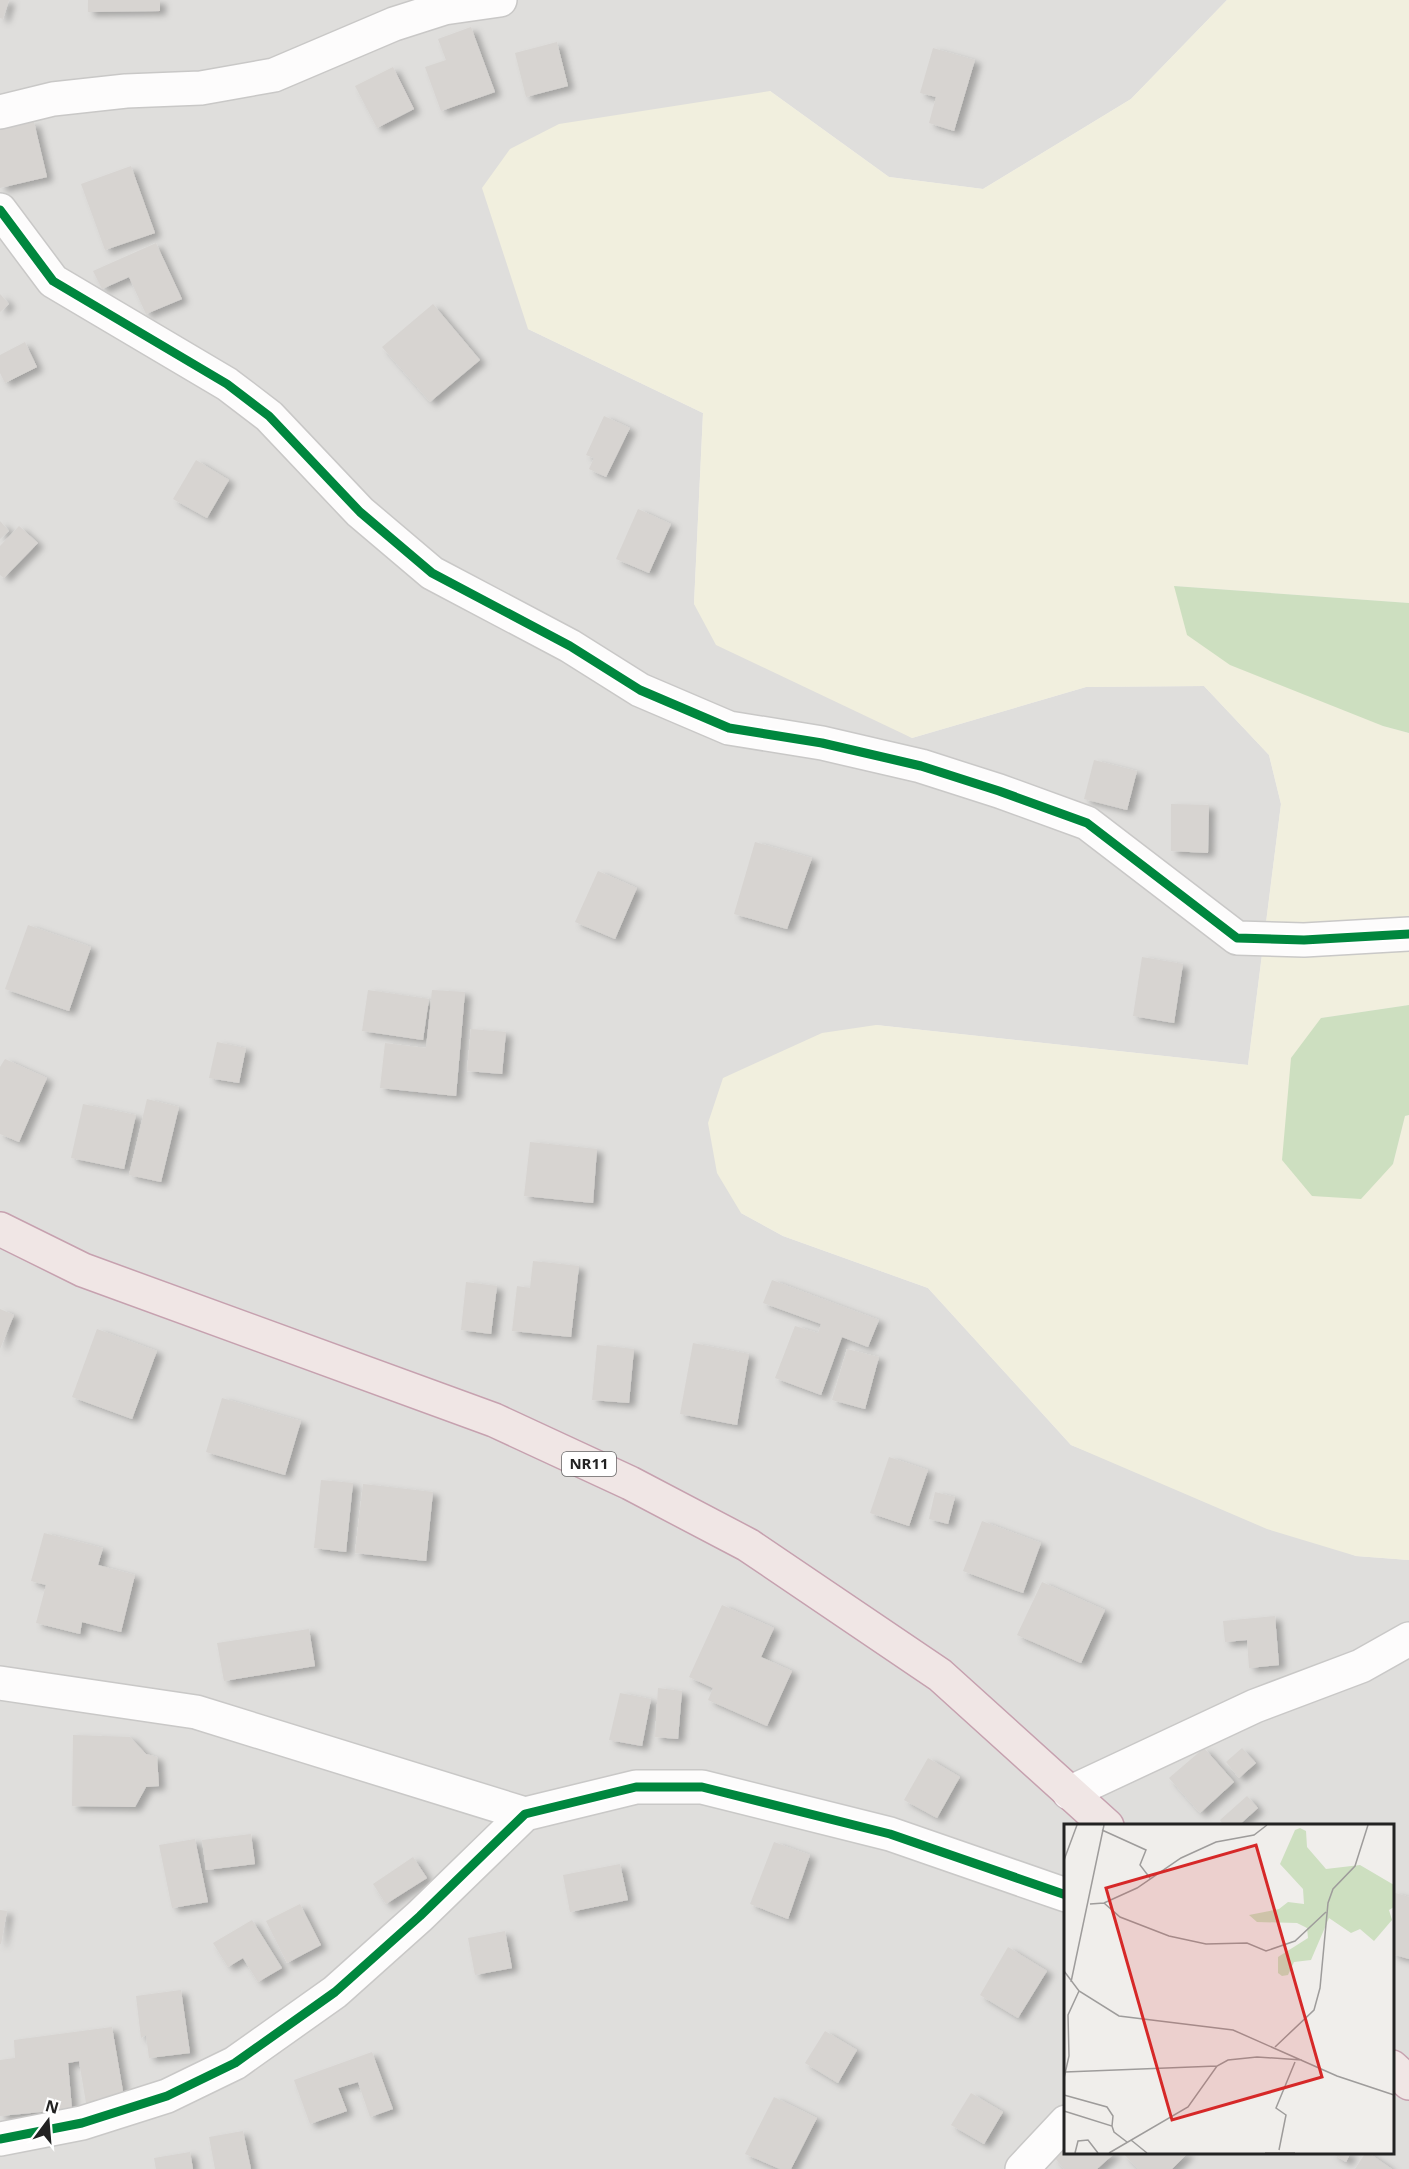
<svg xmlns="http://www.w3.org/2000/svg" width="1409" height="2169" font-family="'Noto Sans',sans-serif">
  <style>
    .residential { fill: #dfdedc; fill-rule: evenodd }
    .farmland { fill: #f1efde }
    .forest { fill: #cddfc0 }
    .building { fill: #d7d4d1; filter: url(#shadow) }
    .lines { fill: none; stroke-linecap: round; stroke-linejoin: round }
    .minor-casing { stroke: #c9c8c7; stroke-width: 36 }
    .trunk-casing { stroke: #c6a1af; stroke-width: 36 }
    .minor { stroke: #fdfcfc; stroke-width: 33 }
    .trunk { stroke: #f0e6e5; stroke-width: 33 }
    .cycleway-casing { stroke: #fff; stroke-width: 13 }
    .cycleway { stroke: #00873e; stroke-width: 9 }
    .labels { text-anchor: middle; stroke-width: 4.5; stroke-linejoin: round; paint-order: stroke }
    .shield { fill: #fff; stroke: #646464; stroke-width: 1.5 }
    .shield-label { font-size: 15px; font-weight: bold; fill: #222 }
    .inset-road { fill: none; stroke: #9e9c9b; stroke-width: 1.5 }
    .view { fill: #d62828; fill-opacity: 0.15; stroke: #d62828; stroke-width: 3 }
    .inset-edge { fill: none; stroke: #222; stroke-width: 3 }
  </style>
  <defs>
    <filter id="shadow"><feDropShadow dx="6" dy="4" stdDeviation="3" flood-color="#0004"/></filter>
  </defs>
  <rect width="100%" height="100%" fill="#f0eeeb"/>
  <path class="residential" d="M0 0H1227L1131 99 983 189 889 177 770 91 528 329 703 413 694 604 912 738 1086 687 1204 686 1269 755 1281 804 1248 1065 876 1025 741 1213 783 1236 928 1288 1071 1445 1356 1556 1409 1560V2169H0ZM1066 1826H1392V2152H1066Z"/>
  <path class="farmland" d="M1227 0H1409V603L1175 586 1383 726 1409 733V1005L1321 1018 1393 1164 1405 1116 1409 1115V1560L1356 1556 1267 1529 1071 1445 928 1288 783 1236 741 1213 717 1173 708 1123 723 1078 822 1033 876 1025 1248 1065 1281 804 1269 755 1204 686 1086 687 912 738 716 645 694 604 703 413 528 329 482 188 510 149 559 124 770 91 889 177 983 189 1131 99Z"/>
  <g class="forest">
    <path d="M1174 586 1409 603V733L1383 726 1230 665 1187 635Z"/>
    <path d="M1409 1005V1115L1405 1116 1393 1164 1361 1199 1312 1196 1282 1160 1291 1058 1321 1018Z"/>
  </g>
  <g class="building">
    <path d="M0 0H9L3 19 0 18Z"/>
    <path d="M88 0H160V11L88 12Z"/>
    <path d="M471 27 495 92 441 111 425 67 446 60 438 39Z"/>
    <path d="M557 42 568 86 526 97 515 53Z"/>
    <path d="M933 48 975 60 954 131 929 123 936 97 920 93Z"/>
    <path d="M393 67 414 109 377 128 355 86Z"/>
    <path d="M34 122 47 177 0 188V129Z"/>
    <path d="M131 166 155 233 105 250 81 184Z"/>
    <path d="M156 243 182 299 146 314 129 277 102 289 93 271Z"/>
    <path d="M0 294 9 304 0 312Z"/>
    <path d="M433 304 480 360 430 402 382 347Z"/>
    <path d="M25 342 37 367 5 383 0 373V355Z"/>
    <path d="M604 416 630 428 606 477 589 469 594 458 586 455Z"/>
    <path d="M196 460 229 480 207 518 173 499Z"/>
    <path d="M638 509 671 524 649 573 616 559Z"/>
    <path d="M0 521 9 531 0 539Z"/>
    <path d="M19 526 38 543 4 578 0 575V546Z"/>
    <path d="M1094 760 1137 771 1127 810 1084 799Z"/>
    <path d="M1171 804 1209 805 1208 853 1171 851Z"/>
    <path d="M755 842 812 858 787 929 734 914Z"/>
    <path d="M598 871 637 888 615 939 575 922Z"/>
    <path d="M28 925 91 947 69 1011 5 989Z"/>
    <path d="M1142 957 1183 964 1174 1023 1133 1016Z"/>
    <path d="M368 990 429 999 423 1040 362 1031Z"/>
    <path d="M432 990 465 992 456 1096 380 1088 385 1043 426 1048Z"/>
    <path d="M471 1029 506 1032 502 1074 467 1071Z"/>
    <path d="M217 1042 246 1048 239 1083 209 1078Z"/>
    <path d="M5 1059 47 1078 19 1142 0 1134V1067Z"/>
    <path d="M147 1099 179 1107 161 1182 129 1175Z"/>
    <path d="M83 1104 136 1115 124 1169 71 1158Z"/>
    <path d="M530 1142 597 1149 593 1203 524 1196Z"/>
    <path d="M533 1261 579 1266 571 1337 512 1331 517 1286 530 1288Z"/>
    <path d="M772 1280 879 1320 868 1347 842 1337 821 1395 775 1378 795 1326 818 1333 821 1324 763 1303Z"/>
    <path d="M466 1282 497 1286 491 1334 461 1330Z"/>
    <path d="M0 1309 14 1315 0 1349Z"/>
    <path d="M97 1329 157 1351 132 1419 72 1397Z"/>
    <path d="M693 1343 749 1354 737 1425 680 1414Z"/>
    <path d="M597 1345 634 1349 629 1403 592 1400Z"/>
    <path d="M847 1349 879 1357 865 1409 832 1400Z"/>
    <path d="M222 1398 301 1421 285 1475 206 1452Z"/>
    <path d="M889 1457 928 1470 909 1526 870 1513Z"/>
    <path d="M321 1480 353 1483 346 1552 314 1548Z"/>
    <path d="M363 1484 433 1492 426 1561 355 1553Z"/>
    <path d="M935 1492 955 1497 948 1524 929 1519Z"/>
    <path d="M982 1521 1041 1543 1023 1593 963 1571Z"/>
    <path d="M44 1533 103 1548 98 1565 135 1575 121 1632 82 1622 80 1634 36 1623 46 1585 31 1581Z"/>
    <path d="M1042 1582 1105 1610 1081 1663 1017 1635Z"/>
    <path d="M722 1605 774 1628 761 1657 792 1671 767 1726 708 1700 713 1688 689 1677Z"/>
    <path d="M1275 1616 1279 1665 1249 1668 1247 1640 1225 1642 1223 1621Z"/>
    <path d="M309 1629 315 1666 224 1681 217 1643Z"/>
    <path d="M658 1688 682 1691 678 1739 655 1737Z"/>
    <path d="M620 1693 651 1699 642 1746 609 1740Z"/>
    <path d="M73 1735 130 1737 146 1754 157 1757 159 1786 146 1787 135 1807 72 1806Z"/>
    <path d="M1204 1748 1234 1782 1200 1813 1169 1778Z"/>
    <path d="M1242 1748 1256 1763 1239 1778 1226 1762Z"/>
    <path d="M928 1758 960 1777 937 1818 904 1800Z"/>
    <path d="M1247 1796 1258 1808 1238 1826H1224L1220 1820Z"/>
    <path d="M251 1834 255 1864 206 1870 202 1840Z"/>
    <path d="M195 1839 208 1902 172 1908 159 1845Z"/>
    <path d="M774 1842 810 1855 788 1919 750 1904Z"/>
    <path d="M413 1857 427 1878 386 1904 373 1884Z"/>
    <path d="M620 1864 628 1900 570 1912 563 1875Z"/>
    <path d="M1392 1892 1409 1897V1959L1392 1954Z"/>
    <path d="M300 1904 321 1945 287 1963 266 1921Z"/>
    <path d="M0 1910 7 1911 1 1944H0Z"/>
    <path d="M252 1920 282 1968 258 1982 243 1958 228 1967 213 1943Z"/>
    <path d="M505 1931 512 1968 475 1975 468 1938Z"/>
    <path d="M1008 1947 1047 1971 1018 2018 980 1995Z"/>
    <path d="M181 1990 190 2053 149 2058 146 2035 141 2038 136 1996Z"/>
    <path d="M112 2027 124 2097 86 2103 79 2061 68 2063 72 2109 0 2116V2060L15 2058 14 2040Z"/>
    <path d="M825 2031 857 2050 838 2083 805 2063Z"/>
    <path d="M372 2052 393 2109 370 2117 358 2082 338 2088 347 2111 310 2124 294 2080Z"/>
    <path d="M971 2093 1003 2112 984 2144 951 2125Z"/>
    <path d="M774 2097 817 2118 791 2169H780L745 2154Z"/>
    <path d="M243 2131 251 2169H215L209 2137Z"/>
    <path d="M1065 2148 1066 2152H1116L1097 2169H1064L1054 2157Z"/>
    <path d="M190 2152 193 2169H156L154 2158Z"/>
    <path d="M1122 2152H1189L1172 2169H1138Z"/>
    <path d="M1330 2152H1351L1346 2162Z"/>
    <path d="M1366 2152H1367L1392 2169H1355Z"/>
  </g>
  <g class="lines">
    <g class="minor-casing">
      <g id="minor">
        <path d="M0 112 53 99 126 91 201 88 274 75 394 24 444 8 500 0"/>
        <path d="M0 210 53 281 227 384 269 416 360 512 432 573 570 646 640 690 729 728 822 743 921 766 999 791 1087 823 1237 938 1304 940 1409 934"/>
        <path d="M0 1683 196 1712 525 1814"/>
        <path d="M1069 1793 1255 1706 1361 1666 1409 1639"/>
        <path d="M0 2139 82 2123 167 2096 235 2063 335 1992 420 1916 525 1814 636 1787H702L890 1834 1066 1895"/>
        <path d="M1022 2169 1066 2122"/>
      </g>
    </g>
    <g class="trunk-casing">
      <g id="trunk">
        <path d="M0 1229 83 1270 494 1420 630 1483 748 1545 940 1675 1107 1826"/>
        <path d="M1392 2067 1409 2083"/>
      </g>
    </g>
    <use href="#minor" class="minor"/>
    <use href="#trunk" class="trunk"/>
    <g class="cycleway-casing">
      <g id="cycleway">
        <path d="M0 210 53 281 227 384 269 416 360 512 432 573 570 646 640 690 729 728 822 743 921 766 999 791 1087 823 1237 938 1304 940 1409 934"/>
        <path d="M0 2139 82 2123 167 2096 235 2063 335 1992 420 1916 525 1814 636 1787H702L890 1834 1066 1895"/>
      </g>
    </g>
    <use href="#cycleway" class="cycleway"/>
  </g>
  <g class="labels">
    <rect class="shield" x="562" y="1452" width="54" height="24" rx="4.5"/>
    <g class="shield-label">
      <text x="589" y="1469">NR11</text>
    </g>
  </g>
  <g transform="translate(1064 1824)">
    <rect width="330" height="330" fill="#f0eeeb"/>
    <path d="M236 4 242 7 243 23 262 45 296 41 330 61V83L325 86 328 96 310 117 296 105 287 109 265 94 247 136 230 138 224 151 218 152 214 149V133L244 114 243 104 233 99 193 98 185 91 215 85 224 78 240 80 239 65 216 40 231 6Z" fill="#cddfc0"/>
    <path class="inset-road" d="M38 6 82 26 76 41 86 54M0 36 13 1M40 79 56 93 105 112 142 120 183 119 202 127 231 117 262 88M26 80 40 79 73 64 117 34 152 18 190 11 203 1M0 147 15 167 55 192 169 206 273 252 330 271M7 158 40 1M211 223 250 186 256 164 264 79 269 65 291 42 304 1M1 248 153 242M0 254 5 232 4 191 15 167M0 271 43 283 49 292 48 302M0 287 48 302 50 308 63 318M67 316 83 329M215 326 222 291 212 284 231 238M11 329 14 317 24 316 34 329M45 329 124 283 153 242 164 236 193 233 238 236M201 329H231"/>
    <path class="view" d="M192 21 258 253 108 296 42 64Z"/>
    <rect width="330" height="330" class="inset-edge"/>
  </g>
  <g transform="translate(48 2121) rotate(16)" stroke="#ffffff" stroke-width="4.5" paint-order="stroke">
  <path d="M0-4.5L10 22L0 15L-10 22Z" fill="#222222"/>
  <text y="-9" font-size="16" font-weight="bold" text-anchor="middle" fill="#222222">N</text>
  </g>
</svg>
